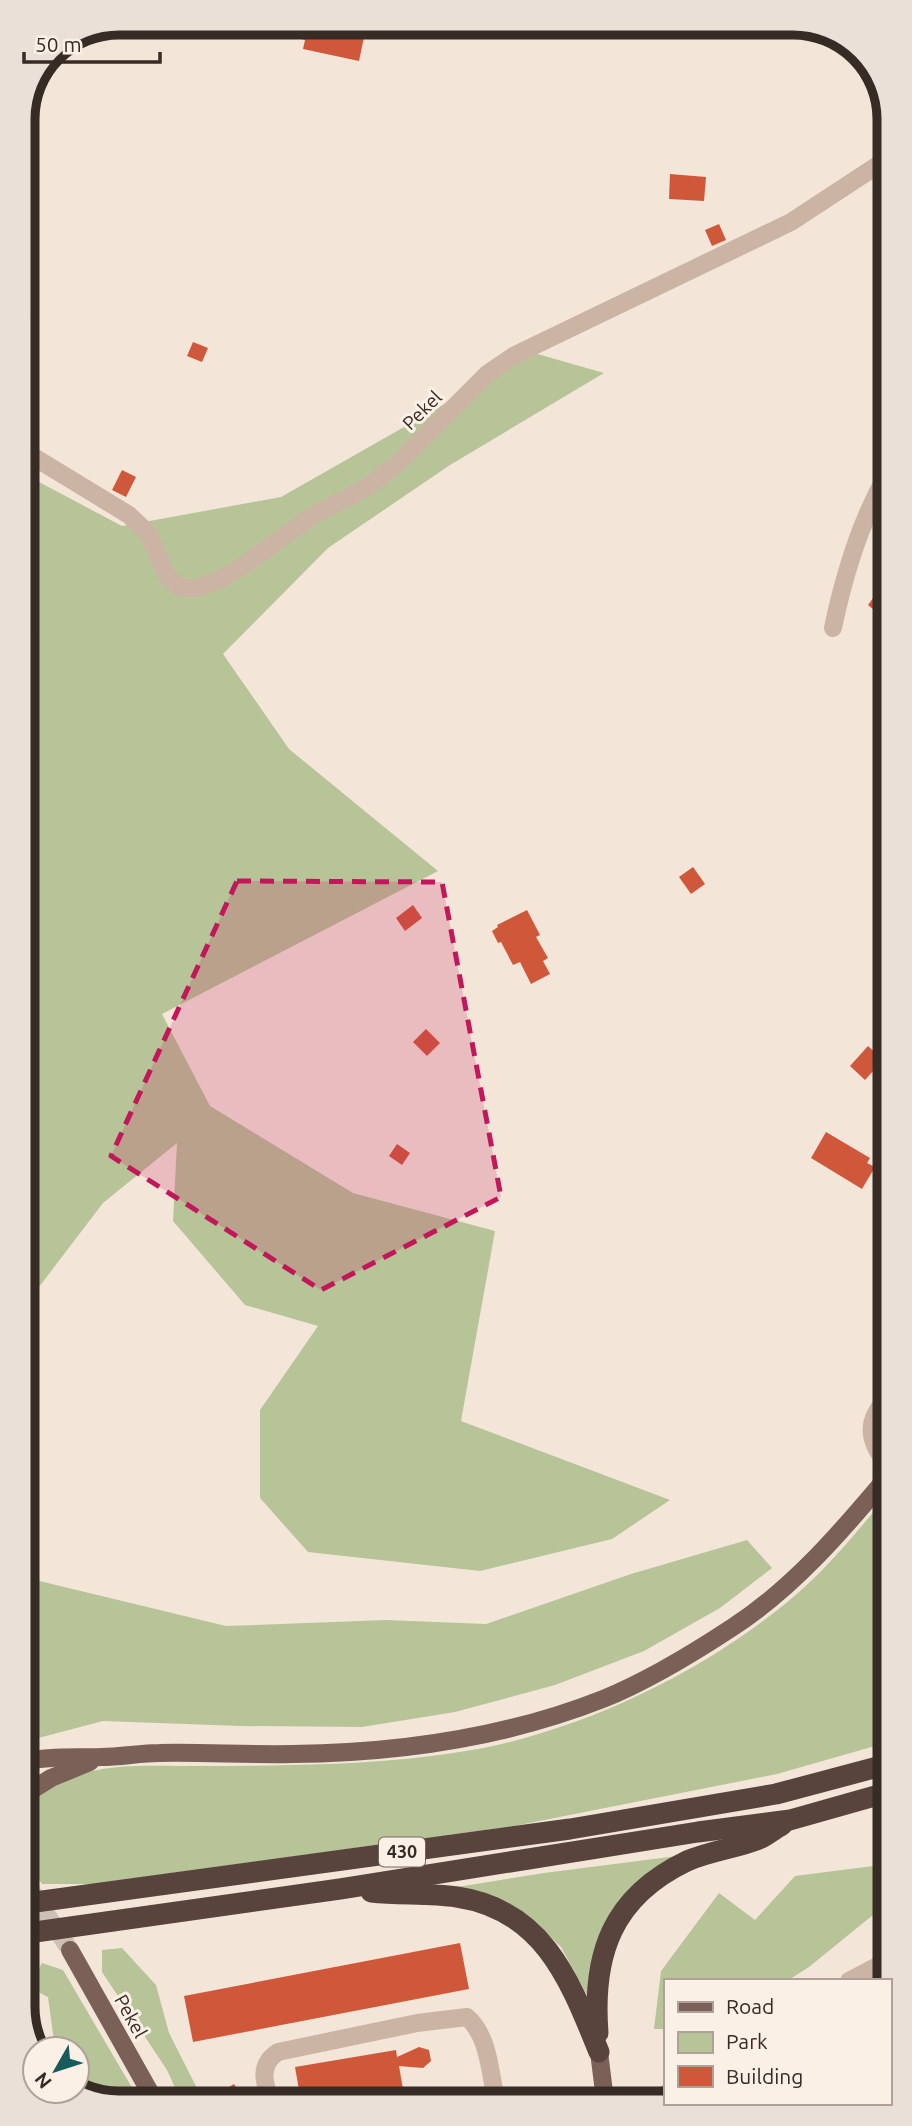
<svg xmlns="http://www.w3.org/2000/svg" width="912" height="2126" font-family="Ubuntu,sans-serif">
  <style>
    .green { fill: #b7c498 }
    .building { fill: #d0583a }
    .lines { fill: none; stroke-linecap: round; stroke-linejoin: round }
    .major-tunnel { stroke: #cdc1b5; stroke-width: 18; stroke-dasharray: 18 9; stroke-linecap: butt }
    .minor { stroke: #ccb4a4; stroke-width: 18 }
    .major { stroke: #7a6056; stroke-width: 18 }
    .highway { stroke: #59443d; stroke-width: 21 }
    .marked { fill: #c2185b; fill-opacity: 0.2; stroke: #c2185b; stroke-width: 5; stroke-dasharray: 14 9; stroke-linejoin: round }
    .labels { text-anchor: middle; stroke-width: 6; stroke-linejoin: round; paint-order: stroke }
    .shield { fill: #fbf0e6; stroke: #726660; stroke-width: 2 }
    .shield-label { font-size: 18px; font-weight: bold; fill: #372b26 }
    .street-label { font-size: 19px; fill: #372b26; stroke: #fbf0e6 }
    .rim { fill: none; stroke: #372b26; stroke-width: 9 }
  </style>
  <rect width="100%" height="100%" fill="#f3e6d9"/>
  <g class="green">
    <path d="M534 353 604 373 450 465 328 548 223 654 289 749 438 871 162 1014 210 1106 353 1193 495 1231 461 1421 670 1500 612 1539 480 1571 308 1552 260 1498V1410L318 1326 245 1305 173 1221 177 1143 103 1203 26 1304 24 474 122 526 281 497Z"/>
    <path d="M888 1495 889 1742 777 1774 514 1826 92 1884H42L28 1863 27 1804C46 1791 65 1777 88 1772 118 1764 157 1766 188 1766 222 1766 255 1766 289 1765 352 1764 416 1760 478 1749 588 1728 705 1671 791 1599 827 1569 857 1531 888 1495Z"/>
    <path d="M747 1540 772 1568 720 1608 644 1651 555 1685 455 1712 362 1727 240 1726 103 1721 27 1741V1578L226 1626 386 1620 486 1624 631 1574Z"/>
    <path d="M677 1856 625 1899 587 1995 561 1947 532 1920 491 1895 458 1890 457 1887 544 1873Z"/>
    <path d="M889 1864V1902L809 1967 787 1981H665V2029H654L661 1971 719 1893 755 1920 795 1876Z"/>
    <path d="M122 1948 156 1985 169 2033 204 2102 182 2103 167 2070 102 1972V1950Z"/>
    <path d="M42 1963 63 1970 141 2103H112L77 2089V2049H55L48 1997 28 1987Z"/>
  </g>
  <g class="building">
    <path d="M301 23H367L359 61 303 49 305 40 298 38Z"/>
    <path d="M670 174 706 177 704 201 669 199Z"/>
    <path d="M719 224 726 240 712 246 705 230Z"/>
    <path d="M193 342 208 348 202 362 187 356Z"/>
    <path d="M122 470 136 477 126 497 112 490Z"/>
    <path d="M876 594 885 601V619L868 605Z"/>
    <path d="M693 867 705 884 691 894 679 877Z"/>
    <path d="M413 905 422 918 405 931 396 918Z"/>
    <path d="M527 910 540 935 536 937 548 958 543 961 550 974 531 984 520 962 513 965 501 942 498 943 492 931 498 927 497 925Z"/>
    <path d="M426 1029 440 1043 427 1056 413 1042Z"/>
    <path d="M868 1046 883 1060 865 1080 850 1066Z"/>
    <path d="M826 1132 870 1158 867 1163 875 1167 862 1189 811 1158Z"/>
    <path d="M397 1144 410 1153 402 1165 389 1156Z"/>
    <path d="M460 1943 469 1989 193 2042 184 1996Z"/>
    <path d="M419 2047 429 2050 431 2061 423 2068 399 2066 404 2095 384 2098V2101L301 2102 295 2067 396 2050 397 2057Z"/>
    <path d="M234 2084 245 2102H204Z"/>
  </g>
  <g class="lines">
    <path class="major-tunnel" d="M28 1886 70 1950"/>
    <g class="minor">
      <path d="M24 451 129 515 148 533 168 578 181 588H198L221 579 240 568 312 516 364 489 397 464 487 374 515 355 791 222 884 161"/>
      <path d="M833 628C844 575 859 525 885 478"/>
      <path d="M888 1398C865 1420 868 1442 888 1465"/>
      <path d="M849 1981 889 1960"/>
      <path d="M656 2099 665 2094"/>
      <path d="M271 2102C264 2083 258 2065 278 2052L417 2023 467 2017C489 2036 490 2073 496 2100"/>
    </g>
    <g class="major">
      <path d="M27 1761C52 1756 76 1758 101 1757 121 1757 140 1753 159 1753 203 1752 248 1755 292 1754 397 1753 504 1738 603 1699 648 1681 692 1654 733 1627 793 1588 842 1531 888 1476"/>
      <path d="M27 1793 51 1778 90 1762"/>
      <path d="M70 1950 156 2103"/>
      <path d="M599 2052 605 2100"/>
    </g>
    <g class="highway">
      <path d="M371 1892C400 1895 429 1893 457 1897 544 1910 570 1981 599 2052"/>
      <path d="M28 1903 570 1829 776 1794 889 1764"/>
      <path d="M28 1933 340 1889 698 1832 790 1820 889 1792"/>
      <path d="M598 2033C592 1954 612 1897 687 1861 710 1851 737 1848 759 1839 767 1836 774 1829 782 1825"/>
    </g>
  </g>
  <path class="marked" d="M237 881 442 882 501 1197 321 1290 111 1156Z"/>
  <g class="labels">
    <rect class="shield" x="379" y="1837.5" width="46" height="29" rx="5"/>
    <g class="shield-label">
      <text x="402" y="1858">430</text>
    </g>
    <g class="street-label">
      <text transform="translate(422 410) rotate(-45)" y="7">Pekel</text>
      <text transform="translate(131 2016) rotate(61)" y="7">Pekel</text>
    </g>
  </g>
  <path d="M0 0H912V2126H0ZM119 35H793A84 84 0 0 1 877 119V2007A84 84 0 0 1 793 2091H119A84 84 0 0 1 35 2007V119A84 84 0 0 1 119 35Z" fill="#ebe0d7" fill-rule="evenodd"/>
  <path class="rim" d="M119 35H793A84 84 0 0 1 877 119V2007A84 84 0 0 1 793 2091H119A84 84 0 0 1 35 2007V119A84 84 0 0 1 119 35Z"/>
  <rect x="664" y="1979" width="228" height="126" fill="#fbf0e6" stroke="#ada199" stroke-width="2"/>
  <rect x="678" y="2002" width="35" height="10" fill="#7a6056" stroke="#ada199" stroke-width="2"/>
  <text x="726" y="2014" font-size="21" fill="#372b26">Road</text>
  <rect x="678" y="2032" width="35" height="21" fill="#b7c498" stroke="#ada199" stroke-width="2"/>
  <text x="726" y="2049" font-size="21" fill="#372b26">Park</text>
  <rect x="678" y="2066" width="35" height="21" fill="#d0583a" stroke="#ada199" stroke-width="2"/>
  <text x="726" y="2084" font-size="21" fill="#372b26">Building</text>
  <g transform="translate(56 2070) rotate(231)"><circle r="33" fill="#fbf0e6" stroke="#ada199" stroke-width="2"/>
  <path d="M0-5L12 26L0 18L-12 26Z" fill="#185b5c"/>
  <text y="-10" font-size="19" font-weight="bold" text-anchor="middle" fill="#372b26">N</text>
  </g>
  <path d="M24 52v10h136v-10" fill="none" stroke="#372b26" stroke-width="3.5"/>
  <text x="35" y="52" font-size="21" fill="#372b26" stroke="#fbf0e6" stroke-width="5" paint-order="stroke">50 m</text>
</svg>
